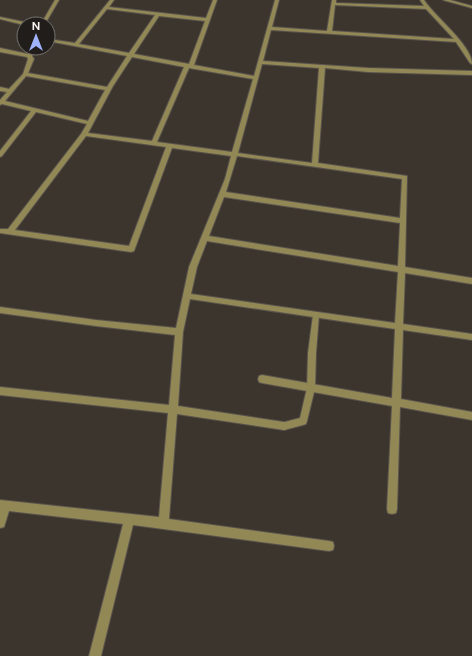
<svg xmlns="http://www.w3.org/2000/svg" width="472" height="656" font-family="Figtree,sans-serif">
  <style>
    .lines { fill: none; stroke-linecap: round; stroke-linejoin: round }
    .lane-casing { stroke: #5a534d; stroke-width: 2 }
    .street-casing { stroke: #5a534d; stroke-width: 2 }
    .lane { fill: #918855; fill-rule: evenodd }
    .street { fill: #918855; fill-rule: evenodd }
  </style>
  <rect width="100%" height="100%" fill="#3c352e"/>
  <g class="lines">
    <g class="lane-casing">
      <path id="lane" d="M316 312 318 313 319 315 316 353 315 388 307 421 306 424 303 425 284 430 281 429 280 426 281 423 300 418 307 388 308 353 313 315 314 313Z"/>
    </g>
    <g class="street-casing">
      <g id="street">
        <path d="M55 0H59L45 24H41Z"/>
        <path d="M110 0H114L109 7 206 18 213 0H217L194 65 254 76 275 0H279L272 27 327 31 332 0H336V3L424 6 420 0H424C435 17 472 45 472 64L470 63 456 42 271 30 263 61 368 68 472 71V75L368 72 325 68 318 163 407 176 405 267 472 278V284L405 273 403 324 472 334V340L403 330 401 399 472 412V420L400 407 397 509 396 513 392 514 388 513 387 509 392 406 262 383 259 382 258 379 259 376 262 375 392 398 395 329 190 299 183 332 178 406 284 422 287 423 289 426 287 429 284 430 177 414 169 519 329 541 333 542 334 546 333 550 329 551 133 525 101 656H89L123 524 9 511 4 527 0 528V500L159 517 168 413 0 395V387L169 405 175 335 96 326 0 313V307L96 320 176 328 189 267 225 179 231 156 172 148 134 251 131 252 0 233V229H8L81 134 87 124 36 112 2 156 0 157V151L31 111 2 104 0 105V100L7 92 0 91V87L9 89 23 74 28 59 27 57 0 52V48L28 54 32 48H37L32 56 34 59 28 73 107 87 127 56 48 41V39L75 43ZM335 5 426 9 454 39 332 31ZM107 9 155 15 129 53 79 44ZM159 16 205 21 189 64 134 54ZM132 57 184 67 152 141 88 133 113 86ZM262 64 319 68 312 163 238 153ZM189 68 253 79 232 152 157 142ZM26 76 105 90 88 121 5 101ZM86 136 166 147 129 246 15 230ZM237 156 402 179 400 218 226 192ZM224 197 400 223 398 266 209 236ZM207 241 398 272 395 323 191 294 197 267Z"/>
        <path d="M443 0H450L472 6V8Z"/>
        <path d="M0 17 29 23V24L24 25 0 19Z"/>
      </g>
    </g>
    <use href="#lane" class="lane"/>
    <use href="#street" class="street"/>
  </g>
  <g transform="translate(36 36)"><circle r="19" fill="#201d1a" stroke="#76736f"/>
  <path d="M0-3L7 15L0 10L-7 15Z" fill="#a0b3fd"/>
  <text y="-6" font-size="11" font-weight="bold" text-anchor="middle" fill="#f7f3ee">N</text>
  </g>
</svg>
